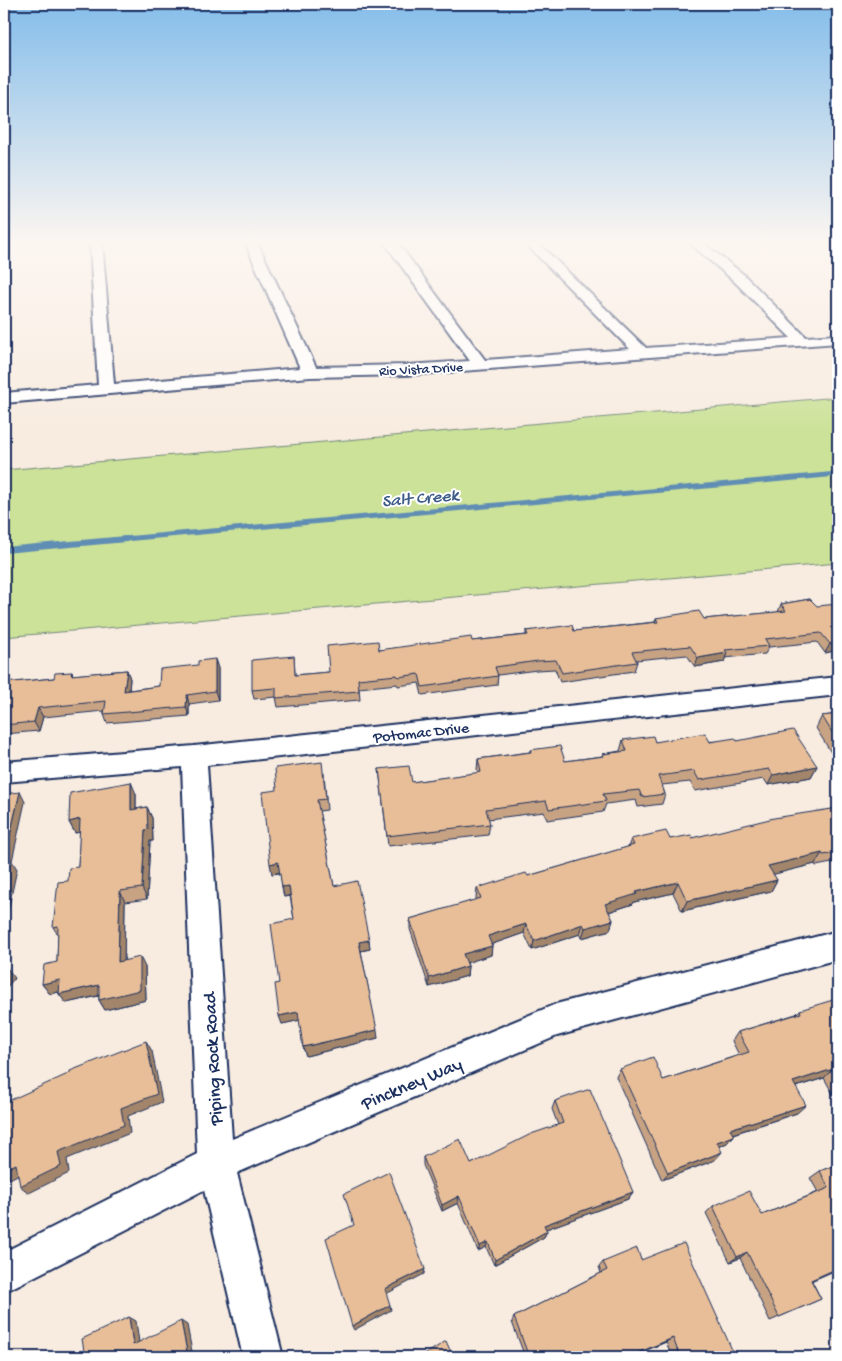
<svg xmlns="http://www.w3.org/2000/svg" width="842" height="1361" font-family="'Gochi Hand',sans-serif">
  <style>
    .green { fill: #cbe298; stroke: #73887b }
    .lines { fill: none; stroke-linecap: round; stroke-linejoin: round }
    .stream-far1 { stroke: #608db4; stroke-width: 5 }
    .stream { stroke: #608db4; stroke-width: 6 }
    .minor-casing { stroke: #1b2f5e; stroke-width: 4 }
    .minor { fill: #fff; fill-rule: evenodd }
    .wall { fill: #c8a383; stroke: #1b2f5e }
    .shaded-wall { fill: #a2856a; stroke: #1b2f5e }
    .building { fill: #e8be98; stroke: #1b2f5e }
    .labels { text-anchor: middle; stroke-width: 4; stroke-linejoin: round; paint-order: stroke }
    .far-street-label { font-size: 14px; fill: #1b2f5e; stroke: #fff }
    .street-label { font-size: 16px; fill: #1b2f5e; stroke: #fff }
    .water-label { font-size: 18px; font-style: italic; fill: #3e5e89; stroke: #fff }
    .near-street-label { font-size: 19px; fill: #1b2f5e; stroke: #fff }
  </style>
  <rect width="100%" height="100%" fill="#f8ece0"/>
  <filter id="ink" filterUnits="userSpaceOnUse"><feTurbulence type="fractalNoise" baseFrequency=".02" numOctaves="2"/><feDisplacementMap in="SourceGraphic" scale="10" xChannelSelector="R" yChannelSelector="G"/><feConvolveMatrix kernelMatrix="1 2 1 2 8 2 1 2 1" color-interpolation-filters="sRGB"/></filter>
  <g filter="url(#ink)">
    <path class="green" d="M838 397V563L4 637V470Z"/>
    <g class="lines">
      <path class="stream-far1" d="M113 540 838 474"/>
      <path class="stream" d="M4 550 126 539"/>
      <g class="minor-casing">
        <g id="minor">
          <path d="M90 242H102L114 384 300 368 245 242H257L316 367 407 365 470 361 384 242H397L485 360 630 349 524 242H537L646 348 791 338 733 280 688 242H702L743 274 806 337 838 335V343L407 375 310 377 4 403V393L98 385Z"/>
          <path d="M838 677V695L207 765 232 1139 556 1004 838 931V959L557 1036 237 1173 283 1357H243L204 1190 4 1292V1252L197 1154 182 767 4 782V762L194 746Z"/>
        </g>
      </g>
      <use href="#minor" class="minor"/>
    </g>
    <g class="wall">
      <path d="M810 599 838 650 825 653 817 642 769 647 765 654 725 658 724 662 695 667 687 655 636 660 637 662 634 671 560 682 555 669 537 670 498 675 497 685 422 695 419 683 398 686 397 684 359 688 360 700 278 707 276 697 254 699 252 690 294 656 295 675 329 672 379 650 472 641 526 635V631H574L655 622 656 618 704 619 778 612 781 604Z"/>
      <path d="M218 668V700L189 704V716L107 723 104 714V711L43 717 39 731 4 734V683L54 678 72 672 73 675 127 670 130 679 129 690 159 686Z"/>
      <path d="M838 714V764L816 728 822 716Z"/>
      <path d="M623 740 655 742 737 741 817 766 811 777 768 785 764 779 695 791 690 782 662 785 665 794 662 804 638 807 636 800 606 804 603 812 547 820 544 812 488 819 490 824 488 835 388 846 379 769 412 782 478 773 477 770 478 759 530 752V750L565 761 602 756 603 754 620 751Z"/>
      <path d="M324 773 327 810 319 811 334 886 369 940 370 949 361 951 378 1038 306 1056 303 1047 300 1020 282 1024 279 983 294 919 290 896 284 897 280 873 272 874 277 790Z"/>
      <path d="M136 794V809L147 807 152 818 153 841H150L147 899 125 902 124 960 145 967 146 1000 105 1010 99 1000V996L66 1003 59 994V992L50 994 42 984 57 962 58 935 53 927 68 881 78 867 80 832 75 833 69 822Z"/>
      <path d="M838 808V864L837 862 816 866 815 864 773 874 777 880 771 891 682 911 673 893 634 902 633 904 609 912 613 920 610 930 582 938 580 934 532 950 524 933 492 944 491 955 467 962 468 966 467 976 429 987 410 929V919L476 900V898L477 888 528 876 628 847 631 839H670L692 838Z"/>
      <path d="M800 1010H838V1103L824 1078 796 1087 797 1113 733 1134 734 1136 727 1143 719 1146 715 1160 662 1180 616 1077 620 1069 663 1080 739 1055 732 1041 738 1032 796 1014Z"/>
      <path d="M555 1101 633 1192 628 1199 546 1229 547 1231 544 1237 494 1265 486 1247 478 1251 458 1203 442 1211 423 1165V1157L471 1164 558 1125 552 1109Z"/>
      <path d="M838 1164 812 1281 821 1299 770 1321 740 1258 730 1262 706 1213 713 1206 762 1215 818 1192 810 1178 820 1171Z"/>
      <path d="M641 1260 722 1357H672L666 1342 630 1357H525L512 1322 514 1317 601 1273 599 1267 603 1262Z"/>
    </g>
    <g class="shaded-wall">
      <path d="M838 642V650L825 653 830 644Z"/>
      <path d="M727 653 724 662 695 667 698 658Z"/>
      <path d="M215 659 218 668V700L215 691Z"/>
      <path d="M127 670 130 679 128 700 124 691Z"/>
      <path d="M187 695 189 704V716L186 707Z"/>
      <path d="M38 708 43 717 39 731 34 722Z"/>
      <path d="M817 766 811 777 768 785 773 775Z"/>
      <path d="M131 782 136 794V821L131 810Z"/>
      <path d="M20 792 25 802 12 861 17 869 5 925 4 923V860Z"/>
      <path d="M147 807 152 818 153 841H150L147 899 142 888 145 830Z"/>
      <path d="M80 819 86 831 75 833 69 822Z"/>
      <path d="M822 853 815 864 763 877 768 866Z"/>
      <path d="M278 862 281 872 272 874 270 864Z"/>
      <path d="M777 880 771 891 682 911 687 901Z"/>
      <path d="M678 882 673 893 634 902 633 904 602 914 605 904 636 892Z"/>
      <path d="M289 886 291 895 284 897 282 887Z"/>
      <path d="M120 891 125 902 124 972 118 962Z"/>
      <path d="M613 920 610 930 582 938 585 928Z"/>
      <path d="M526 924 524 933 487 946 488 936Z"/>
      <path d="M583 924 580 934 532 950 534 941Z"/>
      <path d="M369 940 370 949 360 951 359 942Z"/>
      <path d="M492 946 491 955 463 964V954Z"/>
      <path d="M140 957 145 967 146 1000 105 1010 99 1000Z"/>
      <path d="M468 966 467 976 429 987V978Z"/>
      <path d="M7 968 15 978 4 990V971Z"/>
      <path d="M60 980 67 990 50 994 42 984Z"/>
      <path d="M99 985 106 994 66 1003 59 994Z"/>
      <path d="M298 1012 301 1020 282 1024 279 1016Z"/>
      <path d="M377 1030 378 1038 306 1056 303 1047Z"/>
      <path d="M146 1041 152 1051 162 1102 128 1116 130 1133 67 1159 69 1173 29 1193 20 1186 58 1152 121 1108Z"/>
      <path d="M833 1069 824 1078 785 1090 793 1082Z"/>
      <path d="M806 1105 797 1113 723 1137 730 1129Z"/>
      <path d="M734 1136 727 1143 710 1150 717 1142Z"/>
      <path d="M722 1152 715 1160 662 1180 668 1173Z"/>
      <path d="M16 1164 25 1171 4 1182V1170Z"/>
      <path d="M633 1192 628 1199 541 1231 544 1225Z"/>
      <path d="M459 1196 458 1203 442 1211V1205Z"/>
      <path d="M547 1231 544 1237 494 1265 495 1260Z"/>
      <path d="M488 1242 486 1247 478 1251 480 1246Z"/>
      <path d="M747 1252 740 1258 730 1262 737 1257Z"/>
      <path d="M838 1268 834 1271 802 1285 811 1280Z"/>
      <path d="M425 1269 424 1274 386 1294 385 1289Z"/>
      <path d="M390 1305 391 1310 354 1330 352 1326Z"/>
      <path d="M129 1317 136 1321 140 1349 133 1345Z"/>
      <path d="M181 1321 187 1325 193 1357H188Z"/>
      <path d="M673 1338 666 1342 630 1357H628Z"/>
    </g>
    <g class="building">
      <path d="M810 599 817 606 838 604V642L830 644 821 633 765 639 769 646 725 650 727 653 698 658 690 646 632 652 637 662 562 673 556 660 538 661 495 667 498 676 422 687 419 674 398 677 397 675 358 679 359 691 276 698V688L252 690V660L294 656 295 675 329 672 327 646 378 641 379 650 471 637 472 641 528 635 526 631 572 625 574 631 658 622 656 618 699 611 704 619 786 611 781 604Z"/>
      <path d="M215 659V691L187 695 186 707 104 714 106 701 38 708 34 722 4 725V683L54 678 55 673 72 672 71 675 127 670 124 691 159 686 160 669 198 665V661Z"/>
      <path d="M838 714V742L822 716Z"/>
      <path d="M793 730 817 766 773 775 769 769 699 780 694 771 658 776 665 794 642 797 639 790 603 794 606 801 549 809 546 801 486 809 490 824 387 836 379 769 409 766 412 782 481 772 478 759 531 752 530 750 560 746 565 761 604 756 603 754 627 751 623 740 653 736 655 742 705 733 710 742 735 738 737 741Z"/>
      <path d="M322 762 326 799 317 800 334 886 357 881 369 940 359 942 377 1030 303 1047 298 1012 279 1016 275 984 279 983 271 924 294 919 289 886 282 887 278 862 270 864 262 792 277 790 275 768Z"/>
      <path d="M131 782V810L147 807 148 829 145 830 142 888 120 891 118 962 140 957V990L99 1000V985L59 994 60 980 42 984 44 965 57 962 58 926 53 927 58 882 68 881 69 868 78 867 80 819 69 822 70 793Z"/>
      <path d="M20 792 4 860V794Z"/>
      <path d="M838 808V853L823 855 822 853 768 866 777 880 687 901 678 882 636 892 637 894 605 904 613 920 585 928 583 924 534 941 526 924 488 936 492 946 463 954 468 966 429 978 410 919 481 898 477 888 526 873 528 876 634 845 631 839 666 831 670 839 691 835 692 838 774 818Z"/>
      <path d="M11 859 4 891V860Z"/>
      <path d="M833 1000 838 1010V1078L833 1069 793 1082 806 1105 730 1129 734 1136 717 1142 722 1152 668 1173 620 1069 653 1057 663 1080 749 1052 738 1032 801 1013 800 1010Z"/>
      <path d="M146 1041 157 1094 121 1108 124 1125 58 1152 61 1166 20 1186 16 1164 4 1170V1103L70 1073V1071Z"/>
      <path d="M590 1089 633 1192 544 1225 547 1231 495 1260 488 1242 480 1246 459 1196 442 1205 423 1157 460 1139 471 1164 531 1134 563 1123 555 1101Z"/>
      <path d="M838 1164V1268L811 1280 821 1299 779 1317 747 1252 737 1257 713 1206 749 1191 762 1215 829 1188 820 1171Z"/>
      <path d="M389 1172 425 1269 385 1289 390 1305 352 1326 326 1238 354 1225 344 1194Z"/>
      <path d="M684 1243 733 1352 722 1357H680L673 1338 628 1357H529L514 1317 607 1270 603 1262 637 1248 641 1260Z"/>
      <path d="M129 1317 133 1345 181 1321 188 1357H85L82 1339Z"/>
      <path d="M446 1341 453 1357H421Z"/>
    </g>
  </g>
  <linearGradient id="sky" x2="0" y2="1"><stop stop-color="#84bdea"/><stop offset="0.56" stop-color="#fcf6f1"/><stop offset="1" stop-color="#fcf6f1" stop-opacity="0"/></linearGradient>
  <rect width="842" height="433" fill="url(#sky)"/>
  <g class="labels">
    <g class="far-street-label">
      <text transform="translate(421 368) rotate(-3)" y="5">Rio Vista Drive</text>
    </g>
    <g class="street-label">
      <text transform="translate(421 731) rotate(-6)" y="6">Potomac Drive</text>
    </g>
    <g class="water-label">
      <text transform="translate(420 497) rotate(-5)" y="6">Salt Creek</text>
    </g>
    <g class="near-street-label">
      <text transform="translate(211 1059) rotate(-93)" y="7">Piping Rock Road</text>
      <text transform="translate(411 1082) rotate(-23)" y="7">Pinckney Way</text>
    </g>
  </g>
  <rect width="842" height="1361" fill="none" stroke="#fff" stroke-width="20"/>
  <rect x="10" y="10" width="822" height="1341" fill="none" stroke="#1b2f5e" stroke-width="2" filter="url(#ink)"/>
</svg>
